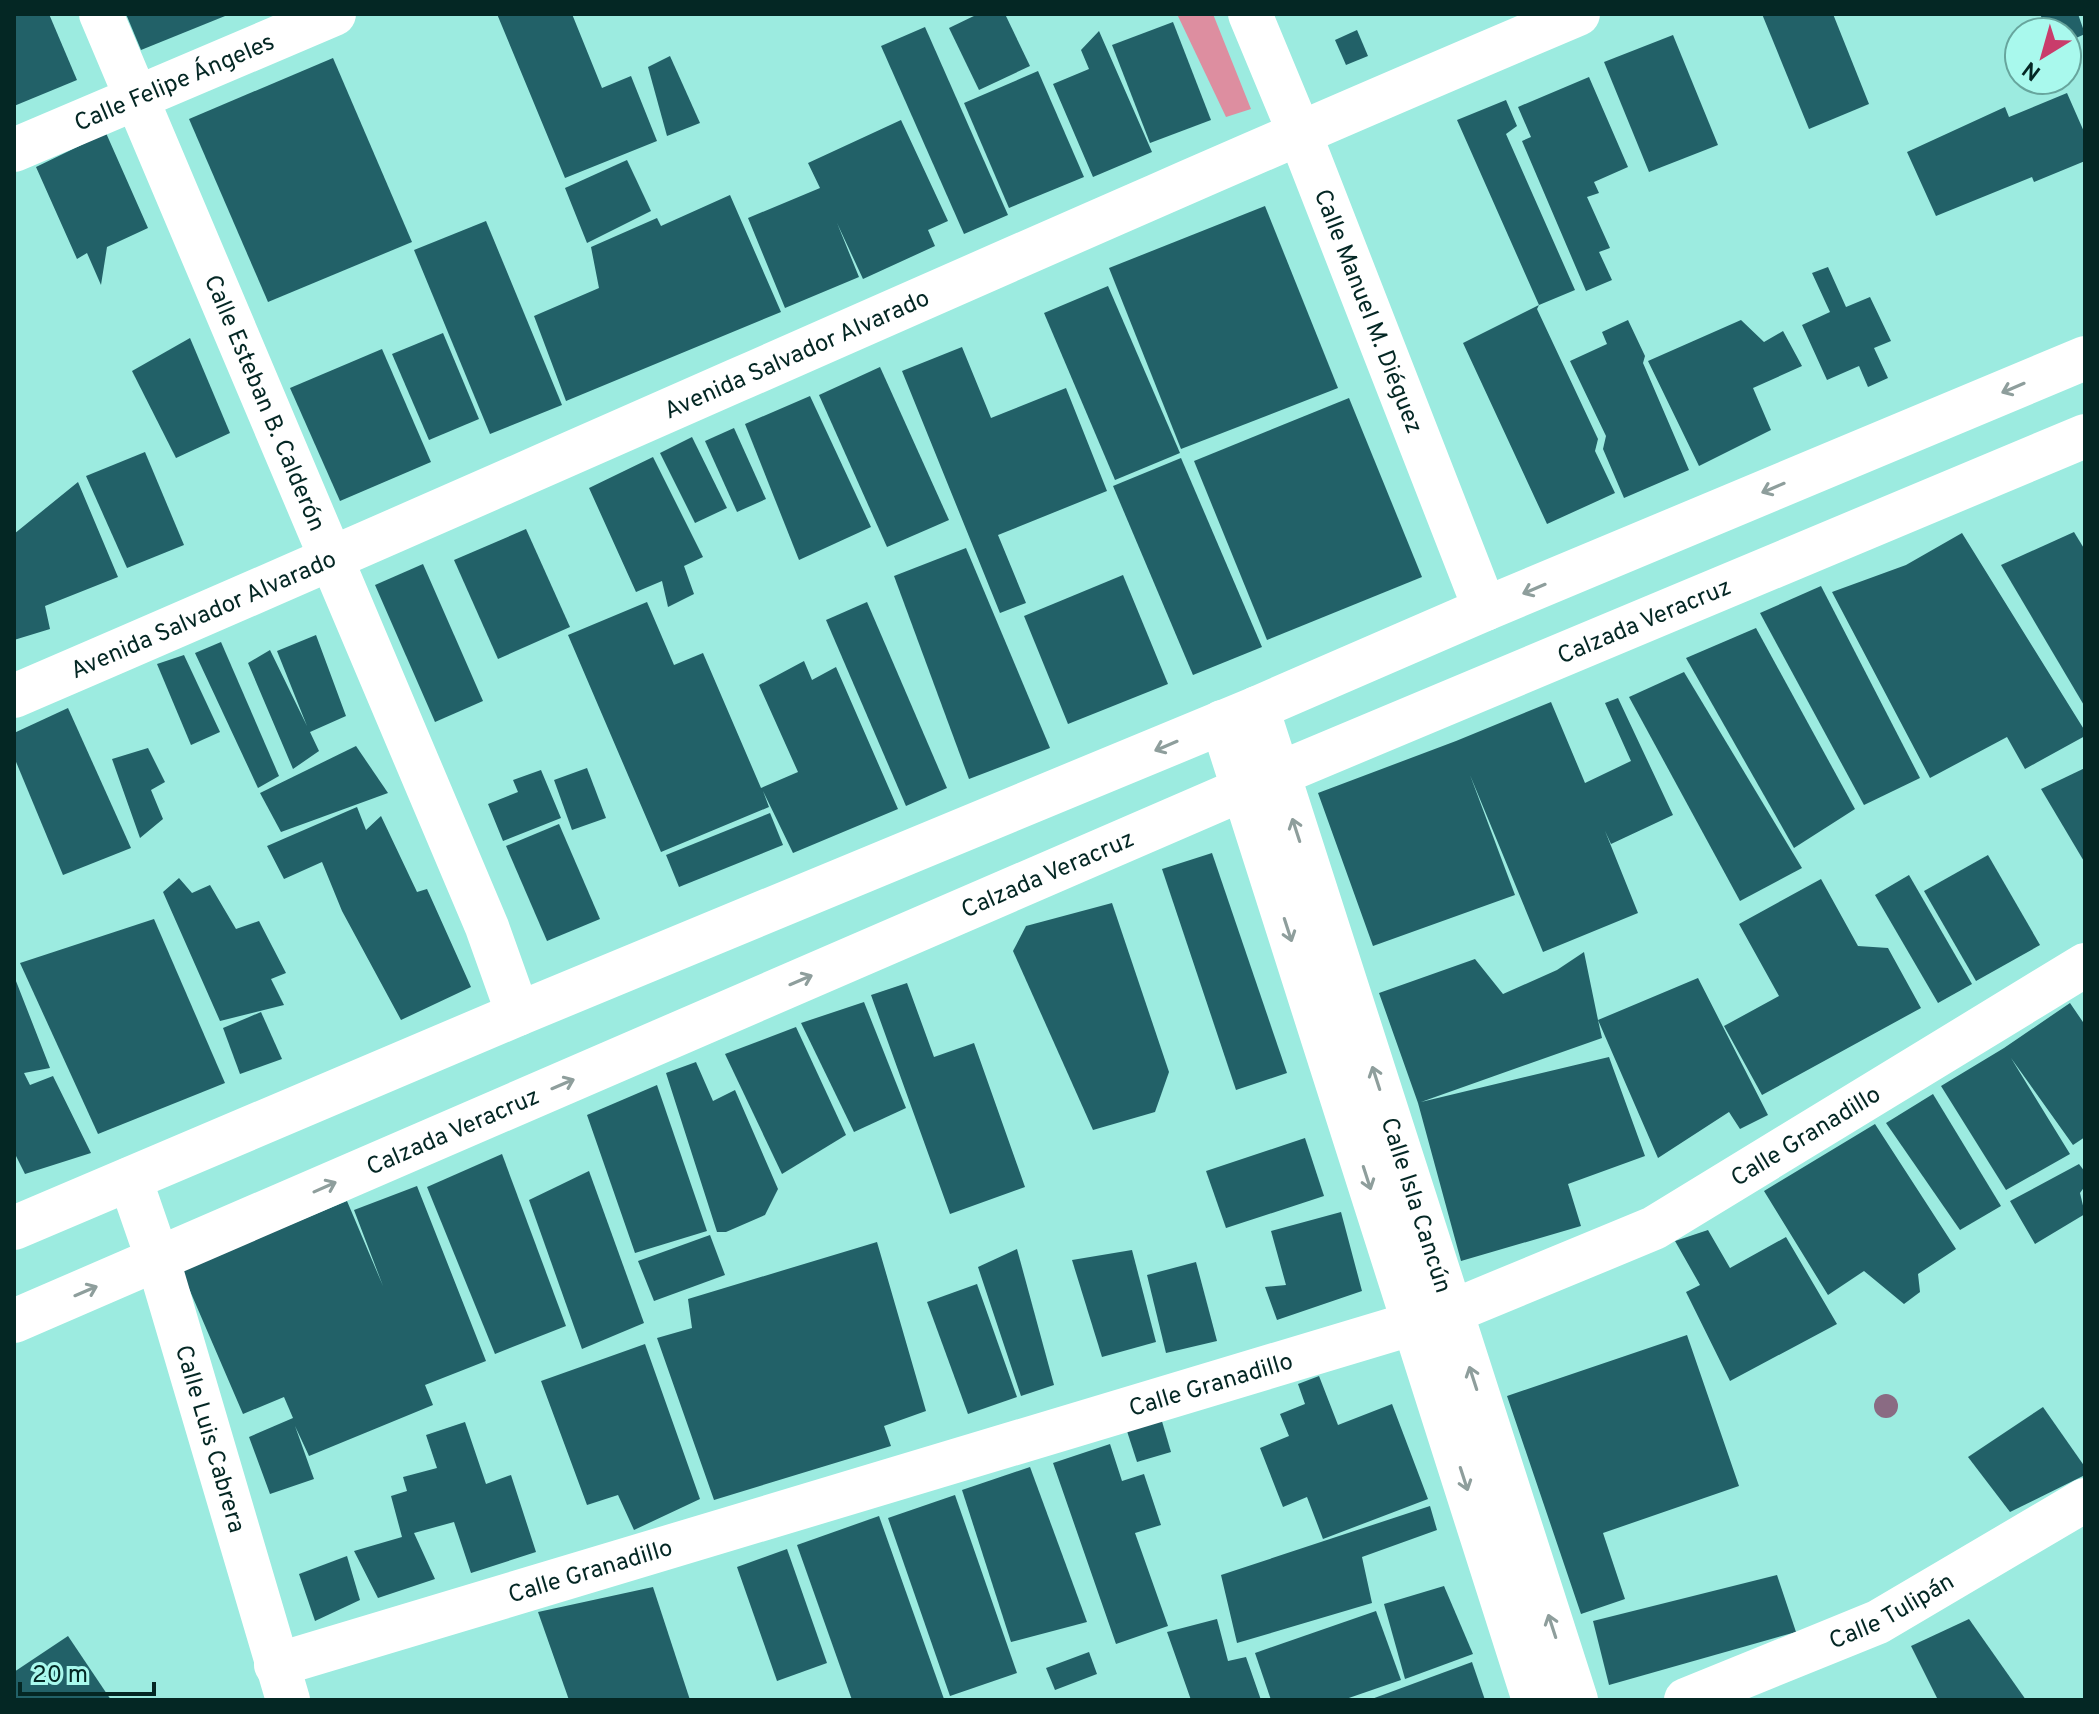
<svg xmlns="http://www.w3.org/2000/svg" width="2099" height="1714" font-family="Overpass,sans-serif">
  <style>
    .green { fill: #dd8ea0 }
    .building { fill: #226168 }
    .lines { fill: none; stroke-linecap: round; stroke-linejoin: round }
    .minor { stroke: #fff; stroke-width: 44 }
    .tertiary { stroke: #fff; stroke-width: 44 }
    .secondary { stroke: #fff; stroke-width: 44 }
    .tree { fill: #8a6b83 }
    .oneway { stroke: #8e9e9c }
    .labels { text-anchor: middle; stroke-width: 8; stroke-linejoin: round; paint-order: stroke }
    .street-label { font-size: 24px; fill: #042724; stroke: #a9f9ed }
  </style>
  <rect width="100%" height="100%" fill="#9cebe0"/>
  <path class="green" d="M1177 14H1213L1251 109 1226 117Z"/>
  <g class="building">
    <path d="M14 14H49L77 80 14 106Z"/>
    <path d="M126 14H230L141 50Z"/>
    <path d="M497 14H572L602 88 631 76 657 141 565 178Z"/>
    <path d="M978 14H1005L1030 66 979 90 949 28Z"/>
    <path d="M1762 14H1833L1869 104 1809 129Z"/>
    <path d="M2040 14H2078L2085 34 2067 42V32H2048Z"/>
    <path d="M1173 22 1211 120 1150 143 1112 45Z"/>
    <path d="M925 27 1008 215 964 234 881 46Z"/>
    <path d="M1357 30 1368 56 1346 65 1335 40Z"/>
    <path d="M1099 31 1152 152 1093 177 1053 84 1089 69 1081 50Z"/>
    <path d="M1673 35 1718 145 1649 172 1604 62Z"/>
    <path d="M670 56 700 123 667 136 648 67Z"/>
    <path d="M333 58 412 242 268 302 189 119Z"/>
    <path d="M1038 71 1084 177 1009 208 964 103Z"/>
    <path d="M1589 77 1628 167 1594 182 1599 193 1587 197 1610 248 1599 252 1612 280 1586 291 1522 141 1531 137 1518 107Z"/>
    <path d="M2067 93 2085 134V161L2034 182 2032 177 1936 216 1907 152 2005 107 2009 117Z"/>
    <path d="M1506 100 1517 126 1506 134 1575 290 1539 305 1457 120Z"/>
    <path d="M901 120 948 221 928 230 935 246 863 279 837 223 859 277 785 308 748 218 820 188 808 163Z"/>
    <path d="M106 133 148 228 107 247 101 285 87 253 77 259 36 167Z"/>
    <path d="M627 160 651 211 587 243 565 188Z"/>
    <path d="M730 195 781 312 566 401 534 316 599 288 591 247 657 218 661 226Z"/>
    <path d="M1265 206 1338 388 1181 449 1109 268Z"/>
    <path d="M486 221 562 405 490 434 414 250Z"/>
    <path d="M1828 267 1846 307 1870 297 1891 341 1874 348 1888 378 1868 387 1859 366 1827 380 1802 325 1830 312 1812 273Z"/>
    <path d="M1108 286 1180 453 1115 480 1044 313Z"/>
    <path d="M1539 305 1537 309 1598 439 1595 451 1615 493 1547 524 1463 343Z"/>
    <path d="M1628 320 1645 356 1643 363 1689 470 1624 498 1603 449 1606 436 1570 361 1607 344 1602 332Z"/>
    <path d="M1741 320 1764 342 1783 331 1802 366 1753 388 1771 430 1699 466 1648 361Z"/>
    <path d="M443 333 479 419 429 440 392 354Z"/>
    <path d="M190 338 230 433 176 458 132 371Z"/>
    <path d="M962 347 991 418 1066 388 1107 491 998 535 1026 603 1000 613 902 371Z"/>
    <path d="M382 349 431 462 340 501 290 388Z"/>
    <path d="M880 367 949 520 887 547 819 395Z"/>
    <path d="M810 396 871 527 799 560 745 424Z"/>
    <path d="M1349 398 1422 577 1267 640 1194 461Z"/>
    <path d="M734 428 766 499 737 512 705 441Z"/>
    <path d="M692 437 727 508 695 523 660 453Z"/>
    <path d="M145 452 184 545 127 568 86 476Z"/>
    <path d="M653 457 703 557 684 566 694 594 668 607 662 581 636 592 589 488Z"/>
    <path d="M1181 458 1262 647 1193 675 1113 486Z"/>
    <path d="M78 482 118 577 45 606 50 629 14 640V534Z"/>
    <path d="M526 529 570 627 498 659 454 560Z"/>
    <path d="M2074 532 2085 550V707L2001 565Z"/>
    <path d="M1962 533 2085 731V736L2025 769 2007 737 1930 778 1832 592 1906 565Z"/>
    <path d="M966 548 1050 748 969 779 894 576Z"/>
    <path d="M423 564 483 701 435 722 375 585Z"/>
    <path d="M1123 575 1168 684 1068 724 1024 616Z"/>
    <path d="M1821 586 1920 778 1864 805 1760 613Z"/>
    <path d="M647 602 674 665 703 653 761 788 798 772 759 685 804 661 812 680 836 667 898 809 793 853 763 791 769 807 661 852 568 635Z"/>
    <path d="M867 602 947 788 906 806 826 620Z"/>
    <path d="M1756 628 1855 809 1794 848 1686 658Z"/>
    <path d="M316 635 346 716 310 732 319 751 293 769 248 663 270 650 307 726 277 651Z"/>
    <path d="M221 642 279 776 258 788 195 653Z"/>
    <path d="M184 655 220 732 191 745 157 664Z"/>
    <path d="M1684 672 1802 868 1740 901 1629 697Z"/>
    <path d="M1618 698 1673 815 1611 844 1605 831 1638 913 1543 952 1470 775 1515 895 1373 946 1318 793 1456 741 1551 702 1585 783 1631 761 1605 703Z"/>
    <path d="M68 708 131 848 63 875 14 757V733Z"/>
    <path d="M356 746 388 793 281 832 260 793Z"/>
    <path d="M148 748 165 782 151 790 163 819 140 838 112 759Z"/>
    <path d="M587 768 606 818 572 830 554 780Z"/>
    <path d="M2085 768V863L2041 789Z"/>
    <path d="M541 770 561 818 503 841 488 804 518 792 513 780Z"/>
    <path d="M357 807 366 830 381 816 417 892 427 889 471 987 401 1020 342 911 322 862 284 879 267 846Z"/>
    <path d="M770 813 783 845 679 887 666 855Z"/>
    <path d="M559 824 600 919 547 941 506 846Z"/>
    <path d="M1212 853 1287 1073 1236 1090 1162 869Z"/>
    <path d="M1988 855 2040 945 1976 981 1924 891Z"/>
    <path d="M1909 875 1972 984 1938 1003 1875 895Z"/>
    <path d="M179 878 192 893 210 885 236 929 259 921 286 973 271 979 284 1005 220 1021 163 892Z"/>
    <path d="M1821 879 1858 946 1888 948 1921 1008 1762 1095 1724 1026 1779 996 1739 924Z"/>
    <path d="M1112 903 1169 1072 1155 1112 1093 1130 1013 951 1026 926Z"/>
    <path d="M154 919 225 1083 98 1134 20 963Z"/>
    <path d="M1584 952 1598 1020 1698 978 1768 1115 1740 1129 1729 1112 1658 1158 1598 1020 1602 1038 1421 1102 1609 1057 1645 1156 1568 1184 1581 1226 1461 1261 1418 1103 1379 993 1475 959 1503 994 1557 970Z"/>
    <path d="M14 976 50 1068 24 1073 30 1085 53 1076 91 1153 25 1174 14 1152Z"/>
    <path d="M907 983 934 1057 974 1043 1025 1187 950 1214 871 995Z"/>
    <path d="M864 1002 906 1108 854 1132 801 1023Z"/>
    <path d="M2070 1003 2085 1025V1137L2073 1145 2011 1058 2070 1154 2006 1190 1941 1086 2004 1048Z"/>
    <path d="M261 1012 282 1059 240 1074 223 1028Z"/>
    <path d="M796 1027 846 1135 782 1174 725 1054Z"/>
    <path d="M696 1062 713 1101 735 1090 778 1189 765 1215 726 1232H717L666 1073Z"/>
    <path d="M657 1085 707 1231 635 1253 587 1115Z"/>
    <path d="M1933 1094 2001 1206 1960 1230 1886 1123Z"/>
    <path d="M1875 1124 1956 1249 1918 1274 1920 1292 1904 1304 1864 1271 1828 1295 1764 1191Z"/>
    <path d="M1305 1138 1324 1196 1226 1228 1206 1171Z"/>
    <path d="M502 1154 566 1326 495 1354 427 1187Z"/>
    <path d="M2079 1164 2085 1172V1186L2080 1193 2085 1214 2035 1244 2010 1201Z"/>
    <path d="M589 1171 644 1323 582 1349 529 1200Z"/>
    <path d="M417 1186 486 1361 425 1385 433 1405 309 1456 295 1426 314 1479 270 1494 249 1437 293 1418 284 1397 243 1414 181 1270 347 1201 383 1286 354 1210Z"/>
    <path d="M1341 1212 1362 1291 1277 1320 1265 1287 1286 1285 1271 1231Z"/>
    <path d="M1708 1230 1730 1268 1786 1237 1837 1324 1730 1381 1686 1292 1700 1285 1675 1241Z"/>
    <path d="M710 1235 725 1275 654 1301 638 1261Z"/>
    <path d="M877 1242 926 1411 884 1426 891 1446 714 1500 657 1338 692 1328 688 1299Z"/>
    <path d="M1017 1249 1054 1385 1021 1396 978 1267Z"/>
    <path d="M1132 1250 1156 1342 1102 1357 1072 1260Z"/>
    <path d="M1196 1262 1217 1341 1166 1353 1147 1275Z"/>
    <path d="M977 1284 1017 1397 968 1414 927 1302Z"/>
    <path d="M1687 1335 1739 1486 1603 1533 1625 1599 1581 1614 1507 1396Z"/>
    <path d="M645 1344 700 1499 634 1530 618 1495 587 1505 541 1381Z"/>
    <path d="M1319 1376 1338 1425 1392 1404 1428 1499 1323 1539 1307 1497 1283 1507 1260 1448 1289 1436 1280 1414 1305 1404 1298 1384Z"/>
    <path d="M2043 1407 2085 1467V1475L2010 1512 1968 1457Z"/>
    <path d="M1161 1418 1171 1452 1137 1462 1126 1428Z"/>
    <path d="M465 1422 486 1484 511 1475 536 1552 471 1573 454 1522 414 1533 435 1579 378 1598 354 1551 402 1537 391 1496 407 1491 403 1477 437 1468 426 1435Z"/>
    <path d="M1110 1444 1122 1481 1144 1474 1161 1525 1135 1533 1168 1626 1116 1644 1053 1463Z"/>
    <path d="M1030 1467 1087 1622 1011 1642 962 1490Z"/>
    <path d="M955 1495 1017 1673 950 1696 888 1518Z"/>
    <path d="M1430 1506 1437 1530 1362 1557 1372 1603 1237 1643 1221 1575Z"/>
    <path d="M879 1516 944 1699 941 1700H852L797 1545Z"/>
    <path d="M787 1549 827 1663 777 1681 737 1567Z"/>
    <path d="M347 1556 360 1600 315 1621 299 1574Z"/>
    <path d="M1777 1575 1796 1632 1609 1685 1593 1621Z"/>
    <path d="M1444 1586 1473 1654 1405 1679 1384 1604Z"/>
    <path d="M653 1587 690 1700H569L538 1612Z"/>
    <path d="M1376 1611 1401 1680 1343 1700H1271L1255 1653Z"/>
    <path d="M1217 1619 1228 1661 1246 1657 1261 1700H1191L1167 1632Z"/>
    <path d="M1969 1619 2026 1700H1938L1911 1646Z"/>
    <path d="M68 1636 111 1700H14V1672Z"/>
    <path d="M1089 1652 1097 1674 1055 1690 1046 1668Z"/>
    <path d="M1472 1662 1485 1700H1369Z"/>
  </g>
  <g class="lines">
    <g class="minor">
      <path id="s1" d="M101 14 487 927 518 1014"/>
      <path id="s2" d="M1250 14 1299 132 1485 609"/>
      <path id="s3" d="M14 150 334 14"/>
      <path id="s4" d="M14 696C537 472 1054 236 1578 14"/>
      <path id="s5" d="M130 1179 158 1260 288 1700"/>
      <path id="s6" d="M276 1665 1451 1312 1654 1228 2085 965"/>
      <path id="s7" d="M1686 1700 1878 1622 2085 1500"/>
    </g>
    <g class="tertiary">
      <path id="s8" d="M1257 708 1576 1700"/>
      <path d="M1222 722 1534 1700"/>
    </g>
    <g class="secondary">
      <path d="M14 1228 518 1014 1257 708 1485 609 2085 358"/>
      <path id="s9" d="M14 1321 1278 774 2085 436"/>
    </g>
  </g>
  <circle class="tree" cx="1886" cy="1406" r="12"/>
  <defs><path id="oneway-shaft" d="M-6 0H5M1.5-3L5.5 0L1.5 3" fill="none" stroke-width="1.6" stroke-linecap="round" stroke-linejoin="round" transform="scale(2)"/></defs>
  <g class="oneway">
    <use href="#oneway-shaft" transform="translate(2013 388) rotate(157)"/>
    <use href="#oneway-shaft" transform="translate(1773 488) rotate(157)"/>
    <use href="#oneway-shaft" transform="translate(1534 589) rotate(157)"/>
    <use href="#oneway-shaft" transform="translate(1166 746) rotate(157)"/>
    <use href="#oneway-shaft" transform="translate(1296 830) rotate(-108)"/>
    <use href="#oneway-shaft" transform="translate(1288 930) rotate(72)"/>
    <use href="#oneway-shaft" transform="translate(801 980) rotate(-23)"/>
    <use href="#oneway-shaft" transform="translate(1376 1078) rotate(-108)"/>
    <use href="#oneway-shaft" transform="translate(563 1084) rotate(-23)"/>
    <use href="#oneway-shaft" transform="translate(1367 1178) rotate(72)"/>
    <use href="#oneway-shaft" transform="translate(325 1187) rotate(-24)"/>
    <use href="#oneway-shaft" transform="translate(86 1291) rotate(-23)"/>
    <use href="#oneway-shaft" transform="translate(1473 1378) rotate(-108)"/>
    <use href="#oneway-shaft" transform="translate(1464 1479) rotate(72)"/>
    <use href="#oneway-shaft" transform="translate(1552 1626) rotate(-108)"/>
  </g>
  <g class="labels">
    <g class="street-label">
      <text dy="8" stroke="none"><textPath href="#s3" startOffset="174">Calle Felipe Ángeles</textPath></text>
      <text dy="8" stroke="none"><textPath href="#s2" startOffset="320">Calle Manuel M. Diéguez</textPath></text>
      <text dy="8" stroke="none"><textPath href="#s4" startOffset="854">Avenida Salvador Alvarado</textPath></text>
      <text dy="8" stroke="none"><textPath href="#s1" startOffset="422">Calle Esteban B. Calderón</textPath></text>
      <text dy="8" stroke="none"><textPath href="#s4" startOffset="206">Avenida Salvador Alvarado</textPath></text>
      <text dy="8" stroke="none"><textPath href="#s9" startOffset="1774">Calzada Veracruz</textPath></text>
      <text dy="8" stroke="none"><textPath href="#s9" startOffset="1126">Calzada Veracruz</textPath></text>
      <text dy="8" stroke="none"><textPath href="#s9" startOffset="478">Calzada Veracruz</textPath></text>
      <text dy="8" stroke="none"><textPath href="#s6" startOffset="1624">Calle Granadillo</textPath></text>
      <text dy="8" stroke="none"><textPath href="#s8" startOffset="522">Calle Isla Cancún</textPath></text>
      <text dy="8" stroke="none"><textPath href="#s6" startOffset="976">Calle Granadillo</textPath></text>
      <text dy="8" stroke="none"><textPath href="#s5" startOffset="272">Calle Luis Cabrera</textPath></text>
      <text dy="8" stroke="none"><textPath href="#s6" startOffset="328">Calle Granadillo</textPath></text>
      <text dy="8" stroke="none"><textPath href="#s7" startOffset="224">Calle Tulipán</textPath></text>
    </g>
  </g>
  <rect width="2099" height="1714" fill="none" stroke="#042724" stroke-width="32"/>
  <g transform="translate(2043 56) rotate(217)"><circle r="38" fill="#a9f9ed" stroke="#67a59d" stroke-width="2"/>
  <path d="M0-6L14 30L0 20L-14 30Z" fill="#c93c6b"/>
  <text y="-12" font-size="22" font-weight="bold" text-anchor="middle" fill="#042724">N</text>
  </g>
  <path d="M20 1682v12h134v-12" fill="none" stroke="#042724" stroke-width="4"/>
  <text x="32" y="1682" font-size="24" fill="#042724" stroke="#a9f9ed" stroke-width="6" paint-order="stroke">20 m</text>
</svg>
